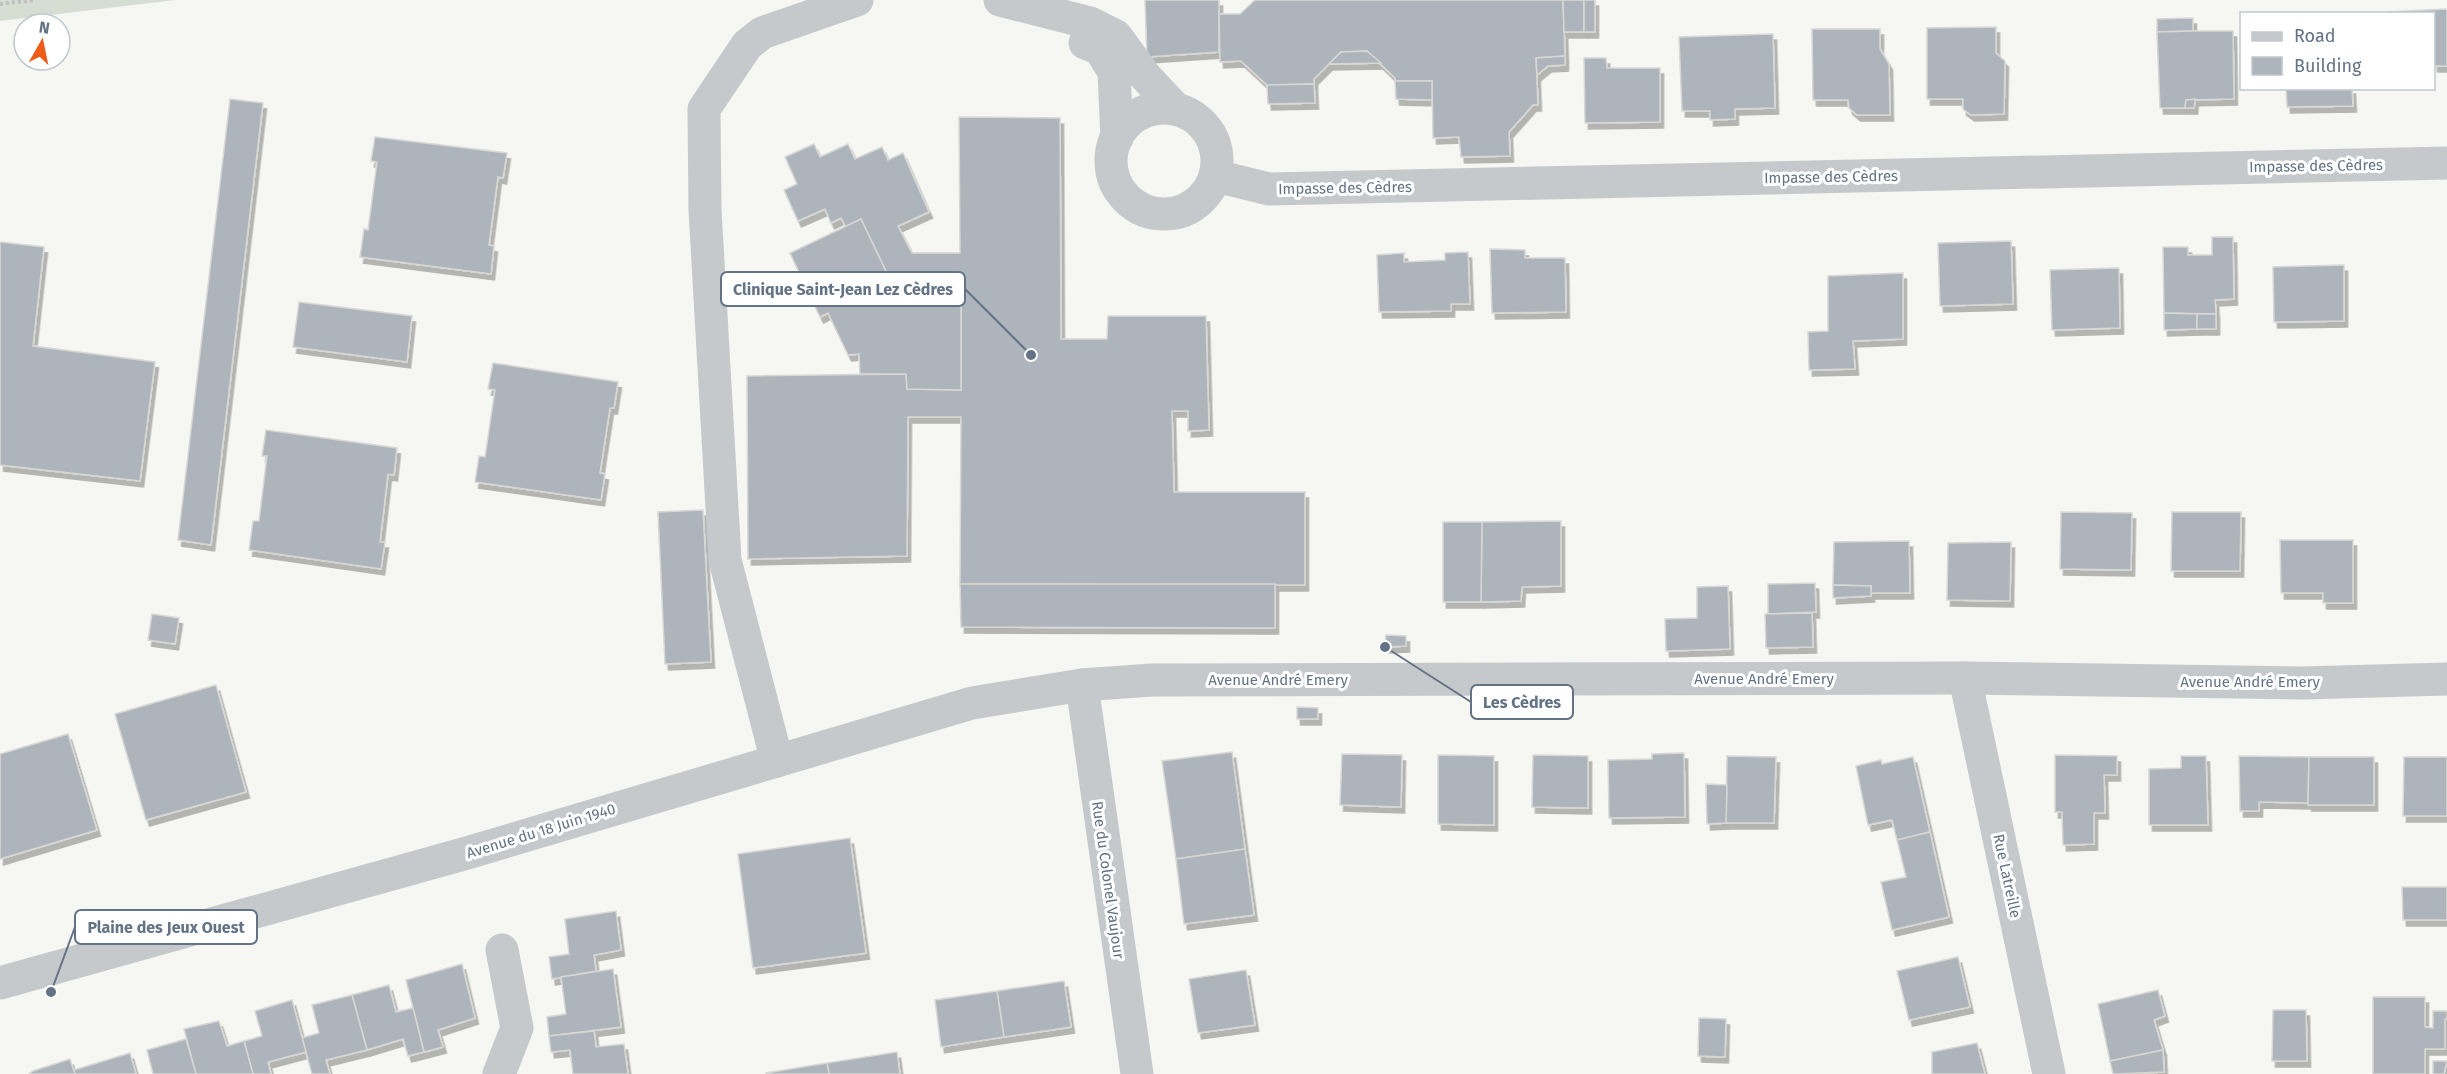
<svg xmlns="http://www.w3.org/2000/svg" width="2447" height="1074" font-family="'Fira Sans',sans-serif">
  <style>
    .green { fill: #d6ded3 }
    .building { fill: #adb4bb; stroke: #d7d7d5; stroke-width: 1.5; filter: url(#shadow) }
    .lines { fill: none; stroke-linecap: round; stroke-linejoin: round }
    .path { stroke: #bfc0c3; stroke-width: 4; stroke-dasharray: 3 3; stroke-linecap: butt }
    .minor { stroke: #c5c9cc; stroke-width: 33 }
    .labels { text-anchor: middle; stroke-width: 6; stroke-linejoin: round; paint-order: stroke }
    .street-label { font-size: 15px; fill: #637385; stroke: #fff }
    .leader { fill: none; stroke: #637385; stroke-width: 2 }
    .callout-dot { fill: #637385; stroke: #fff; stroke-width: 2 }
    .callout { fill: #fff; stroke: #637385; stroke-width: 2 }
    .callout-label { font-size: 16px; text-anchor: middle; font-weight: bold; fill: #637385 }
  </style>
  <defs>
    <filter id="shadow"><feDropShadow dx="3.5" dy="6" stdDeviation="0" flood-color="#0004"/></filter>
  </defs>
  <rect width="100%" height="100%" fill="#f6f6f2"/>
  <path class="green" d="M0 0H175L0 21Z"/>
  <g class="building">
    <path d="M1145 0H1219V52L1147 57Z"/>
    <path d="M1255 0H1563L1565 56 1536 58 1538 105H1533L1509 132 1510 156 1461 157 1459 137 1433 138 1432 81H1395V78L1367 51 1341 52 1314 79V84L1267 85 1241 61 1220 62 1219 14H1240Z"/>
    <path d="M1563 0H1584V32H1564Z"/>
    <rect x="1584" y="0" width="11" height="32"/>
    <path d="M2447 9V66H2434V14H2388V12Z"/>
    <path d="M2193 18V31L2157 32V19Z"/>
    <path d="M1996 27V53L2005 61 2004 114 1971 115 1963 109V99H1927V28Z"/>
    <path d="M1812 29H1880V49L1889 64 1890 115H1857L1849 108 1848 100H1813Z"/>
    <path d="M2193 31H2233L2234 99 2186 100 2185 108H2160L2157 32Z"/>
    <path d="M1773 34 1775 108 1735 109V119L1710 120V111H1682L1679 37Z"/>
    <path d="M1367 51 1381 63 1329 64 1341 52Z"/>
    <path d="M1565 56V65L1548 66 1537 75 1536 58Z"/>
    <path d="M1584 58H1606L1607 68H1660V122L1585 123Z"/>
    <path d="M1395 81H1432V100L1396 99Z"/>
    <path d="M1314 84 1315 103 1268 104 1267 85Z"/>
    <path d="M2286 88H2352L2353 106 2287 107Z"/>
    <path d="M230 99 263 103 211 545 178 540Z"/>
    <path d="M2195 99 2194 108H2185L2186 100Z"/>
    <path d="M959 117 1060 118 1061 339H1107L1108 316H1206L1209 430 1188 431V411H1172L1174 492H1305V585L960 584 961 417H908L907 556 748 559 747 376 906 374 907 389 961 390V286H893L861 219 846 227 841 218 831 223 825 209 798 221 784 190 797 184 785 157 814 144 820 157 848 144 855 159 882 147 888 160 903 153 929 212 898 226 912 253H960Z"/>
    <path d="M375 137 507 153 503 178 498 177 489 245 494 246 491 274 360 257 364 229 368 230 377 162 371 161Z"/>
    <path d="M861 219 893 286H961V390L907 389 906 374H860L859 354 848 355 828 313 820 317 790 253Z"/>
    <path d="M2212 237H2233L2234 299 2215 300 2216 314 2164 313 2163 247H2188V255H2212Z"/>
    <path d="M2011 241 2013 304 1940 306 1938 243Z"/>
    <path d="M0 242 44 247 33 346 155 362 140 481 0 465Z"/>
    <path d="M1490 249 1525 250V258H1565L1566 312 1492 313Z"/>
    <path d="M1468 252 1470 304H1451V311L1379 312 1377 255 1404 253V262L1445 260V253Z"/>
    <path d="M2344 265V321L2274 322 2273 267Z"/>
    <path d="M2119 268 2120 328 2052 330 2050 270Z"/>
    <path d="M1903 273V339L1853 341 1855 369 1809 370 1808 332 1828 331V276Z"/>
    <path d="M299 302 412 316 407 362 293 347Z"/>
    <path d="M2164 313 2197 314V329L2164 330Z"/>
    <rect x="2197" y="314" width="19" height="15"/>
    <path d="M493 363 618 382 614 408H610L600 473 605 474 601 500 475 482 479 456 485 457 495 390 488 389Z"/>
    <path d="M266 430 397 448 394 475 388 474 380 542H385L381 569 249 550 253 521H259L267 456H262Z"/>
    <path d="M703 510 711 662 665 664 658 512Z"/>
    <path d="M2061 512 2132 513 2131 570 2060 569Z"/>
    <path d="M2172 512H2241L2240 571H2171Z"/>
    <path d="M1561 521V586L1522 587 1521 601 1481 602 1482 522Z"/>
    <path d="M1443 522H1482L1481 602H1443Z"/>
    <path d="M2280 540H2353V603H2323V593H2281Z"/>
    <path d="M1909 541 1910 593H1871V586L1833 585 1834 542Z"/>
    <path d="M2011 542 2010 601 1947 600 1948 543Z"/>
    <path d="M1815 583 1816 612 1768 614V584Z"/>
    <path d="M960 584H1275V628L961 627Z"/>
    <path d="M1833 585 1871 586V596L1833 598Z"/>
    <path d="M1728 586 1730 649 1666 651 1665 619 1697 618V587Z"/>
    <path d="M1812 613 1813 647 1766 648 1765 614Z"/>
    <path d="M152 614 179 618 175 644 148 640Z"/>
    <path d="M1386 635 1406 636V646L1385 647Z"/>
    <path d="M216 685 246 792 146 820 115 714Z"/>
    <path d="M1297 707 1318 708V719H1297Z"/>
    <path d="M68 734 97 830 0 859V754Z"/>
    <path d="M1232 752 1245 849 1176 859 1162 761Z"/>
    <path d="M1684 753 1685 817 1609 818 1608 760 1652 759V754Z"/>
    <path d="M1342 754 1402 755 1401 807 1340 805Z"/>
    <path d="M1438 755 1494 756V825L1438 824Z"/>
    <path d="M1533 755 1588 756V808L1532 807Z"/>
    <path d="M2055 755 2117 756V775H2104L2105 813H2094V844L2063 845 2062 812H2055Z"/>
    <path d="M1727 756 1776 757 1774 823H1726Z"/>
    <path d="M2181 756H2206L2208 825H2149V769L2181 768Z"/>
    <path d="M2239 756 2309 757 2308 803 2259 802V811H2240Z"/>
    <path d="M1913 757 1930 832 1897 840 1892 820 1868 825 1856 766 1881 760 1882 764Z"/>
    <path d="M2309 757H2374V805H2308Z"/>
    <path d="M2404 757H2447V816H2403Z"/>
    <path d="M1706 784 1727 785 1726 823 1707 824Z"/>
    <path d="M1930 832 1949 917 1892 930 1881 882 1906 877 1897 840Z"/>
    <path d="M850 838 866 953 753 968 738 854Z"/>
    <path d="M1245 849 1254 915 1184 924 1176 859Z"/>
    <path d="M2402 887H2447V920H2403Z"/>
    <path d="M616 911 621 950 594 955 596 971 552 979 549 957 569 954 565 919Z"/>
    <path d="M1958 957 1970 1007 1909 1020 1897 971Z"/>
    <path d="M462 964 475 1018 438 1030 443 1047 424 1052 406 980Z"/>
    <path d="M613 969 621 1027 549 1036 547 1017 566 1014 561 977Z"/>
    <path d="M1246 970 1255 1025 1198 1033 1189 979Z"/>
    <path d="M1064 981 1071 1027 1004 1037 997 991Z"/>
    <path d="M389 985 396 1012 413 1008 424 1052 408 1056 403 1039 367 1050 352 995Z"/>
    <path d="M2158 990 2165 1016 2154 1020 2163 1050 2110 1061 2098 1004Z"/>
    <path d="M997 991 1004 1037 941 1047 935 1000Z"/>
    <path d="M352 995 367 1050 326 1060 330 1074H312L302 1038 319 1033 312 1005Z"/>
    <path d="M2373 997H2425V1027L2433 1028V1011H2447V1019H2445V1049H2425V1074H2373Z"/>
    <path d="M292 1000 306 1052 268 1062 271 1074H253L244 1041 262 1036 255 1011Z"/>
    <path d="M2273 1010H2306L2307 1061H2272Z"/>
    <path d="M1699 1018 1726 1019 1725 1057 1698 1056Z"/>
    <path d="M219 1021 227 1046 244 1041 253 1074H196L184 1029Z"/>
    <path d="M594 1031 596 1047 624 1044 628 1074H573L570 1050 551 1052 549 1036Z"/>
    <path d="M186 1039 196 1074H153L147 1050Z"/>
    <path d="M1977 1043 1985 1074H1932V1052Z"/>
    <path d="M2163 1050 2164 1072 2113 1074 2110 1061Z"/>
    <path d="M897 1052 900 1074H829L827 1063Z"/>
    <path d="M130 1053 136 1074H75L74 1070Z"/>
    <path d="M70 1059 75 1074H29L33 1071Z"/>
    <path d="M2433 1061H2447L2444 1074H2433Z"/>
    <path d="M827 1063 829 1074H766V1073Z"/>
  </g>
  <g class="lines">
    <path class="path" d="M0 4 35 0"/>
    <g class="minor">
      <path d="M1000 0 1090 23 1116 36 1145 76 1176 109"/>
      <path d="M1085 43 1100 49 1114 72 1117 138"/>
      <circle cx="1164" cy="161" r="53"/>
      <path d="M1216 176 1269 189 2447 163"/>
      <path d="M1965 678 2049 1074"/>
      <path d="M1082 685 1137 1074"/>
      <path d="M777 761 725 560 705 210 704 109 747 45 762 33 857 0"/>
      <path d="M0 983 467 853 972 703 1082 685 1152 680 1965 678 2303 683 2447 679"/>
      <path d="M499 1074 517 1028 502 950"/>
    </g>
  </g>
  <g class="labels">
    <g class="street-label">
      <text transform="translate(2316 166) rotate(-1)" y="5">Impasse des Cèdres</text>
      <text transform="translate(1831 177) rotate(-1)" y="5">Impasse des Cèdres</text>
      <text transform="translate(1345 188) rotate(-1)" y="5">Impasse des Cèdres</text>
      <text x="1764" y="684">Avenue André Emery</text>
      <text x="1278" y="685">Avenue André Emery</text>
      <text x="2250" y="687">Avenue André Emery</text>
      <text transform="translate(541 831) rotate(-17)" y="5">Avenue du 18 Juin 1940</text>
      <text transform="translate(2007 876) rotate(78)" y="5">Rue Latreille</text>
      <text transform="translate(1108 880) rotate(82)" y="5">Rue du Colonel Vaujour</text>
    </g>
  </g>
  <path class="leader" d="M1031 355L965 289M1385 647L1471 702M51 992L75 927"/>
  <g class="callout-dot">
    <circle cx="1031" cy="355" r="6"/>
    <circle cx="1385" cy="647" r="6"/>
    <circle cx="51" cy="992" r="6"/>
  </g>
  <g class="callout">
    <rect x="721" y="272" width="244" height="34" rx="6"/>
    <rect x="1471" y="685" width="102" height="34" rx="6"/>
    <rect x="75" y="910" width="182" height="34" rx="6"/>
  </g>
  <g class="callout-label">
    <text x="843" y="295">Clinique Saint-Jean Lez Cèdres</text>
    <text x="1522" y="708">Les Cèdres</text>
    <text x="166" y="933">Plaine des Jeux Ouest</text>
  </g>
  <rect x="2240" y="12" width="195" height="78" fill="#ffffff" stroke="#c1c7ce" stroke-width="1.5"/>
  <rect x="2252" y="32" width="30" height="9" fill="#c5c9cc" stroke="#c1c7ce" stroke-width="1.5"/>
  <text x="2294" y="42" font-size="18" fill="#637385">Road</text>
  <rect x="2252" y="57" width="30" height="18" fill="#adb4bb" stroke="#c1c7ce" stroke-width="1.5"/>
  <text x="2294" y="72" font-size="18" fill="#637385">Building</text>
  <g transform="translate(42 42) rotate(9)"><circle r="28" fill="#ffffff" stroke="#c1c7ce" stroke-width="1.5"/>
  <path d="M0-4.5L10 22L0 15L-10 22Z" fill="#ef5b19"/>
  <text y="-9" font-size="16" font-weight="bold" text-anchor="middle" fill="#637385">N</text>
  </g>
</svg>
